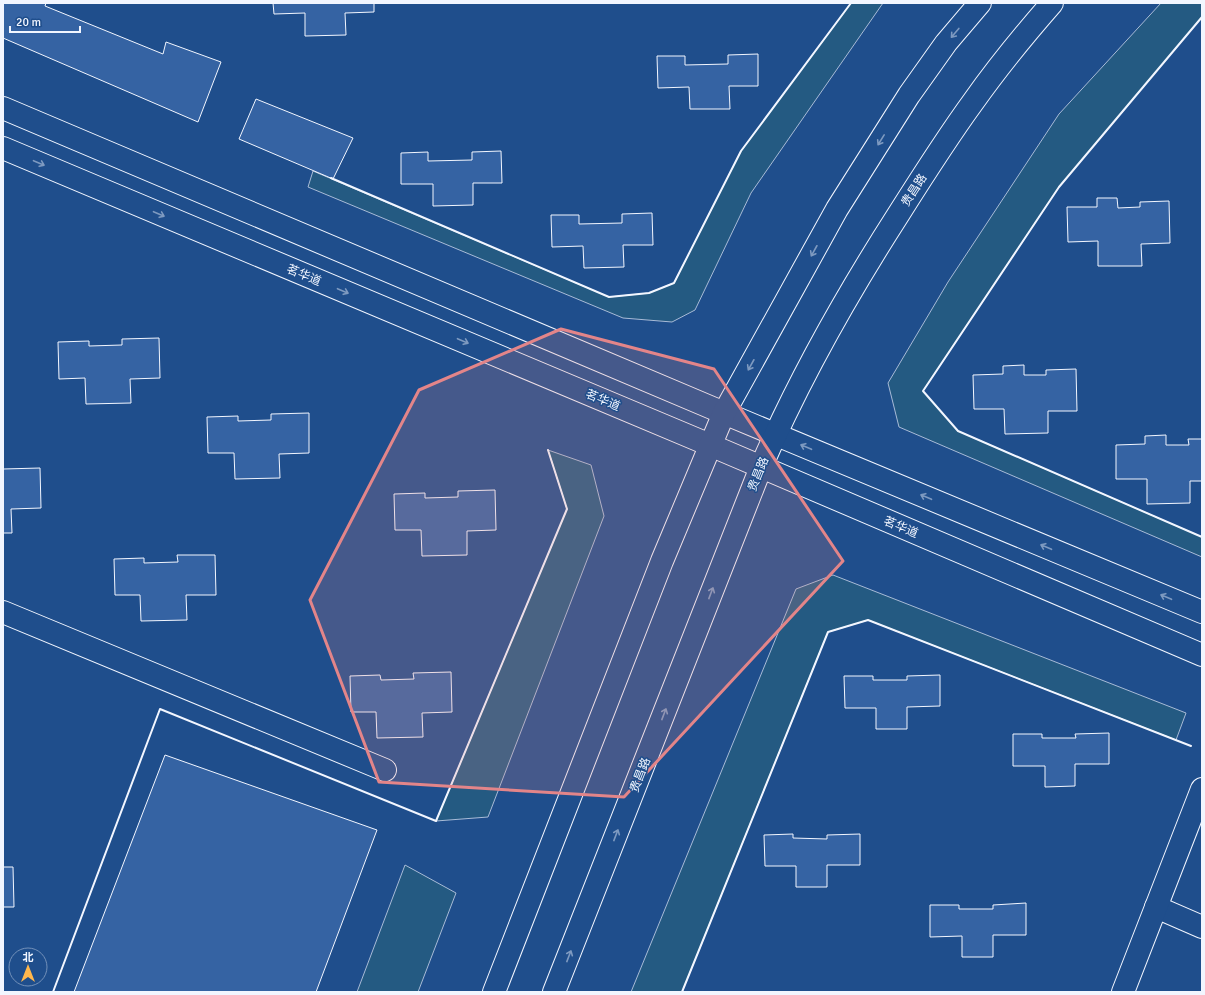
<svg xmlns="http://www.w3.org/2000/svg" width="1205" height="995" font-family="Signika,'Noto Sans SC',sans-serif">
  <style>
    .green { fill: #245a82; stroke: #a8bbd7 }
    .building { fill: #3563a3; stroke: #f2f6ff }
    .lines { fill: none; stroke-linecap: round; stroke-linejoin: round }
    .minor-casing { stroke: #f2f6ff; stroke-width: 24 }
    .major-casing { stroke: #f2f6ff; stroke-width: 24 }
    .minor { stroke: #1f4e8c; stroke-width: 22 }
    .major { stroke: #1f4e8c; stroke-width: 22 }
    .wall { stroke: #f2f6ff; stroke-width: 2 }
    .oneway { stroke: #7e9ac0 }
    .marked { fill: #e38589; fill-opacity: 0.2; stroke: #e38589; stroke-width: 3; stroke-linejoin: round }
    .labels { text-anchor: middle; stroke-width: 3; stroke-linejoin: round; paint-order: stroke }
    .street-label { font-size: 12px; fill: #f2f6ff; stroke: #1f4e8c }
  </style>
  <rect width="100%" height="100%" fill="#1f4e8c"/>
  <g class="green">
    <path d="M851 3H883L751 193 695 310 672 322 623 318 308 187 313 171 609 297 649 293 674 283 741 151Z"/>
    <path d="M1161 3H1202V17L1059 187 923 391 958 431 1202 537V557L899 427 888 383 948 282 1059 114Z"/>
    <path d="M548 450 591 465 604 516 488 817 436 821 567 509Z"/>
    <path d="M833 575 1186 713 1176 740 868 620 828 632 682 992H631L796 589Z"/>
    <path d="M405 865 456 893 418 992H357Z"/>
  </g>
  <g class="building">
    <path d="M3 3H46L45 6 163 54 166 42 221 62 198 122 3 38Z"/>
    <path d="M273 3H374V12L345 13 346 35 305 36V13L274 14Z"/>
    <path d="M758 54V86H729L730 109H690L689 87 658 88 657 56H685V65L728 64V55Z"/>
    <path d="M256 99 353 138 333 179 239 139Z"/>
    <path d="M501 151 502 183H473V205L433 206V184H401V153L428 152V161L472 160V152Z"/>
    <path d="M1097 198H1117L1118 208 1140 207V202L1169 201 1170 243 1141 244 1142 266H1098V241L1068 242 1067 207H1097Z"/>
    <path d="M652 213 653 245H623L624 267 584 268 583 246 552 247 551 215H579V224L622 223V214Z"/>
    <path d="M159 338 160 378 130 379 131 403 86 404 85 378 59 379 58 342 89 341V346L122 345V339Z"/>
    <path d="M1024 365V375H1046V370L1076 369 1077 411H1048V433L1005 434 1004 409H974L973 375 1003 374V366Z"/>
    <path d="M309 413V453L279 454 280 478 235 479 234 453H208L207 417 238 416V421L271 420V414Z"/>
    <path d="M1166 435V445H1189L1188 439H1202V481H1190V503L1147 504V479H1116V445L1145 444V436Z"/>
    <path d="M40 468 41 508 11 509 12 533H3V469Z"/>
    <path d="M495 490 496 530 467 531V555L422 556 421 530H395L394 494 425 493V498L458 497V491Z"/>
    <path d="M177 555H215L216 595H186L187 620 141 621 140 595H115L114 559 144 558V563L178 562Z"/>
    <path d="M451 672 452 712 422 713 423 737 377 738 376 712H351L350 676 380 675 381 680 414 679 413 673Z"/>
    <path d="M940 675V706L907 707V729H876V708H845L844 676H873V680H907V676Z"/>
    <path d="M1109 733V764H1075V786L1045 787V766H1013V734H1042V738H1076L1075 734Z"/>
    <path d="M165 755 377 830 316 992H74Z"/>
    <path d="M793 834V838L827 839V835L860 834V865H827V887H796V866H765L764 835Z"/>
    <path d="M3 867H13L14 907H3Z"/>
    <path d="M1026 903V935H993V957H962V936L930 937V905H959V909H993V905Z"/>
  </g>
  <g class="lines">
    <g class="minor-casing">
      <g id="minor">
        <path d="M3 108 724 413 1202 612"/>
        <path d="M3 148 710 445 1202 655"/>
        <path d="M3 612 385 770"/>
        <path d="M1156 907 1202 927"/>
        <path d="M1123 992 1202 789"/>
      </g>
    </g>
    <g class="major-casing">
      <g id="major">
        <path d="M494 992 662 561 724 413 837 209 909 95 946 43 980 3"/>
        <path d="M554 992 761 467C799 379 846 296 898 215 922 177 946 139 973 102 997 68 1024 35 1052 3"/>
      </g>
    </g>
    <use href="#minor" class="minor"/>
    <use href="#major" class="major"/>
    <g class="wall">
      <path d="M1202 17 1059 187 923 391 958 431 1202 537"/>
      <path d="M331 178 609 297 649 293 674 283 741 151 851 3"/>
      <path d="M53 992 160 709 436 821 567 509 548 450"/>
      <path d="M682 992 828 632 868 620 1191 746"/>
    </g>
  </g>
  <defs><path id="oneway-shaft" d="M-6 0H5M1.5-3L5.5 0L1.5 3" fill="none" stroke-width="1.6" stroke-linecap="round" stroke-linejoin="round"/></defs>
  <g class="oneway">
    <use href="#oneway-shaft" transform="translate(955 33) rotate(130)"/>
    <use href="#oneway-shaft" transform="translate(881 140) rotate(122)"/>
    <use href="#oneway-shaft" transform="translate(39 163) rotate(23)"/>
    <use href="#oneway-shaft" transform="translate(159 214) rotate(23)"/>
    <use href="#oneway-shaft" transform="translate(814 251) rotate(119)"/>
    <use href="#oneway-shaft" transform="translate(343 291) rotate(23)"/>
    <use href="#oneway-shaft" transform="translate(463 341) rotate(23)"/>
    <use href="#oneway-shaft" transform="translate(751 365) rotate(119)"/>
    <use href="#oneway-shaft" transform="translate(806 447) rotate(-157)"/>
    <use href="#oneway-shaft" transform="translate(926 497) rotate(-157)"/>
    <use href="#oneway-shaft" transform="translate(1046 547) rotate(-157)"/>
    <use href="#oneway-shaft" transform="translate(711 593) rotate(-69)"/>
    <use href="#oneway-shaft" transform="translate(1166 597) rotate(-157)"/>
    <use href="#oneway-shaft" transform="translate(664 714) rotate(-69)"/>
    <use href="#oneway-shaft" transform="translate(616 835) rotate(-69)"/>
    <use href="#oneway-shaft" transform="translate(569 956) rotate(-69)"/>
  </g>
  <path class="marked" d="M561 329 714 369 843 561 624 797 379 782 310 600 419 390Z"/>
  <g class="labels">
    <g class="street-label">
      <text transform="translate(914 190) rotate(-57)" y="4">贵昌路</text>
      <text transform="translate(304 275) rotate(23)" y="4">茗华道</text>
      <text transform="translate(603 400) rotate(23)" y="4">茗华道</text>
      <text transform="translate(758 474) rotate(-68)" y="4">贵昌路</text>
      <text transform="translate(901 527) rotate(23)" y="4">茗华道</text>
      <text transform="translate(640 775) rotate(-69)" y="4">贵昌路</text>
    </g>
  </g>
  <rect width="1205" height="995" fill="none" stroke="#f2f6ff" stroke-width="8"/>
  <g transform="translate(28 967)"><circle r="19" fill="#1f4e8c" stroke="#7391ba"/>
  <path d="M0-3L7 15L0 10L-7 15Z" fill="#ffb74d"/>
  <text y="-6" font-size="11" font-weight="bold" text-anchor="middle" fill="#f2f6ff">北</text>
  </g>
  <path d="M10 26v6h70v-6" fill="none" stroke="#f2f6ff" stroke-width="2"/>
  <text x="16" y="26" font-size="12" fill="#f2f6ff" stroke="#1f4e8c" stroke-width="3" paint-order="stroke">20 m</text>
</svg>
